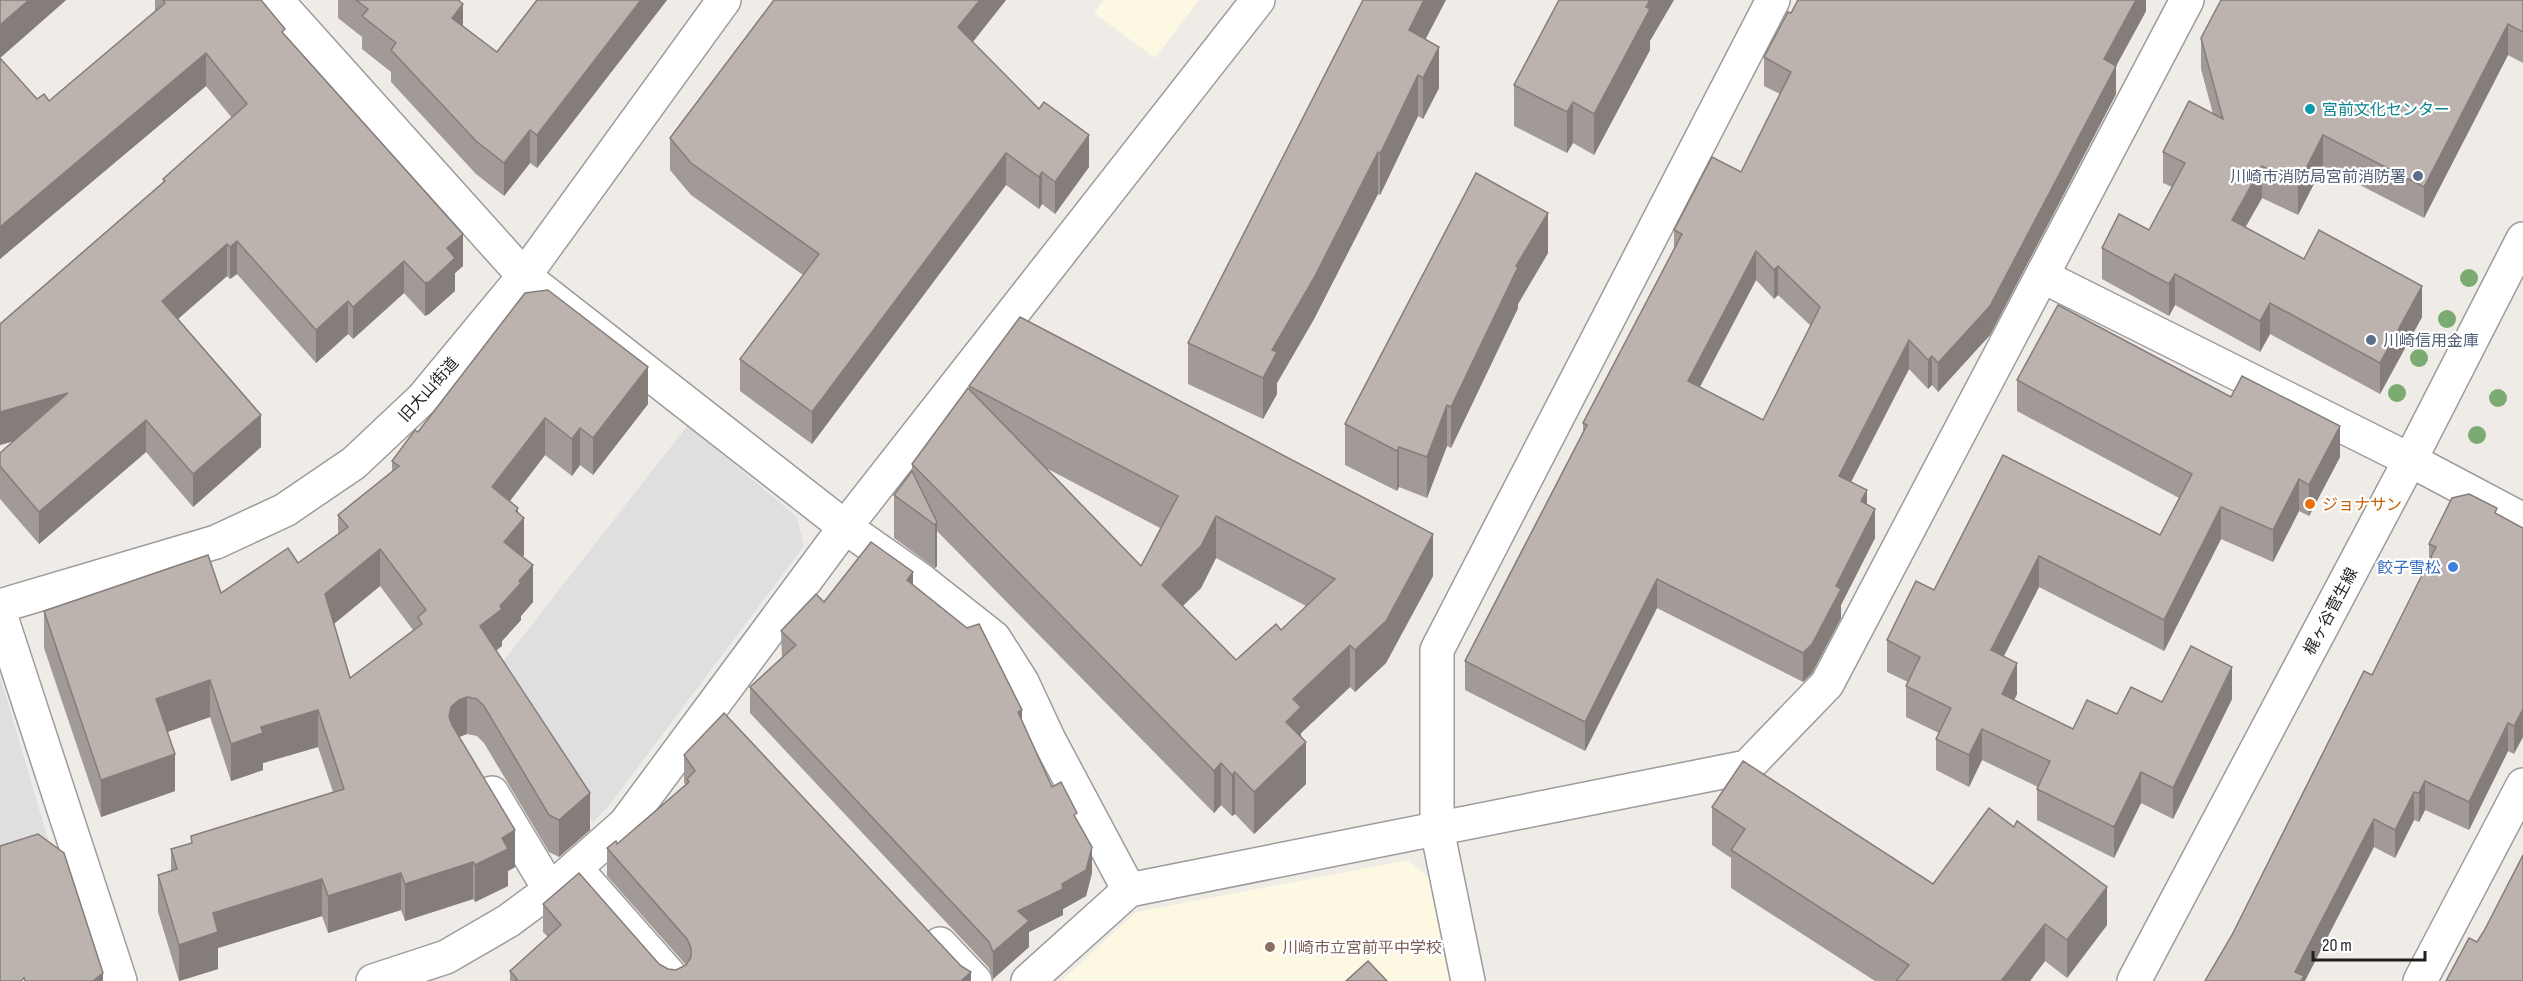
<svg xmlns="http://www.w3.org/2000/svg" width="2523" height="981" font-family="'Sofia Sans Condensed','Noto Sans JP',sans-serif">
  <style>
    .education { fill: #fcf8e2 }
    .parking { fill: #dfdfdf }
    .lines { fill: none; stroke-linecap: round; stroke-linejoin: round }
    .minor-casing { stroke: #9c9c9c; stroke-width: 36 }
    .minor { stroke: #fff; stroke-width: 33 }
    .tree { fill: #7baa73 }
    .wall { fill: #a29a96; fill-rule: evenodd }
    .shaded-wall { fill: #847d7a }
    .building { fill: #bcb3af; stroke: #847d7a; stroke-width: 1.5; fill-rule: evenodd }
    .culture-dot { fill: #0f9aa8; stroke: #fff; stroke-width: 2 }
    .service-dot { fill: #5c6f8a; stroke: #fff; stroke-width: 2 }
    .food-dot { fill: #e8710a; stroke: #fff; stroke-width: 2 }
    .shop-dot { fill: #3f7fe0; stroke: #fff; stroke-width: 2 }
    .education-dot { fill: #8d6e63; stroke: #fff; stroke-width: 2 }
    .labels { text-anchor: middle; stroke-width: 4.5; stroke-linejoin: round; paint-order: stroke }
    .culture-label { font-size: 16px; fill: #0d838f; stroke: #fff; text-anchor: start }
    .service-label { font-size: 16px; fill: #4e5e75; stroke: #fff; text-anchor: end }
    .street-label { font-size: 16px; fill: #1f1f1f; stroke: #fff }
    .food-label { font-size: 16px; fill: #c56008; stroke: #fff; text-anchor: start }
    .shop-label { font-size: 16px; fill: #366cbe; stroke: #fff; text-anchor: end }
    .education-label { font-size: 16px; fill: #785e54; stroke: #fff; text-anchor: start }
  </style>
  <rect width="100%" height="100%" fill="#efebe6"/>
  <g class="education">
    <path d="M1104 0H1199L1155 58 1094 13Z"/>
    <path d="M1408 860 1429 878 1449 981H1061L1136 912Z"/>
  </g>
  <g class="parking">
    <path d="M688 425 797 517 804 546 611 803 593 822 495 672Z"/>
    <path d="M0 676 54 860 0 876Z"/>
  </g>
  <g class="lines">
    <g class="minor-casing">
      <g id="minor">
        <path d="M276 0 524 276 845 527 918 578 994 638 1022 682 1049 740 1129 890"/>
        <path d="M2042 276 2410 460 2523 520"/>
        <path d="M0 606 216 542 285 510 354 463 423 398 524 276 724 0"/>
        <path d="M0 614 120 981"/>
        <path d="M492 793 550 890"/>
        <path d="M575 868 673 979"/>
        <path d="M940 944 975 981"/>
        <path d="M373 981 446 957 508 921 550 890 625 824 845 527 1258 0"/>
        <path d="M1028 981 1129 890 1747 767 1827 684 2187 0"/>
        <path d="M1468 981 1437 829V650L1773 0"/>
        <path d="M2134 981 2410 460 2523 239"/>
        <path d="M2420 981 2523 785"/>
      </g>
    </g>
    <use href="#minor" class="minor"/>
  </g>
  <g class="tree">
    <circle cx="2469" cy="278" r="9"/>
    <circle cx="2447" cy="319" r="9"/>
    <circle cx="2419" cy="358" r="9"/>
    <circle cx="2397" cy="393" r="9"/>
    <circle cx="2498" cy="398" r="9"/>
    <circle cx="2477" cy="435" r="9"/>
  </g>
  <g class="wall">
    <path d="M0 0H66L0 58 37 99 49 101 155 12V0H261L285 36 463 266 455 273V291L429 314 425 316 404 293 353 339 348 334 316 363 237 274 230 279 227 276 178 319 261 447 193 507 146 452 39 544 0 499V453L14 441 0 445V324L163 182V179L232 118 206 86 0 259Z"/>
    <path d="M338 0H458L463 26 497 52 537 0H667L537 168 530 163 504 196 476 174 391 82V72L362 49V37L338 18Z"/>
    <path d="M1006 0 973 42 1089 167 1055 214 1042 204 1039 209 1006 185 812 444 740 391V359L803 275 691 195 670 170V138Z"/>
    <path d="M2146 0V11L2116 66V94L1990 335 1938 392 1932 385 1928 389 1909 369 1851 482 1867 504 1875 538 1841 605V618L1812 673 1803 682 1657 608 1585 751 1465 690V661L1583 432V423L1674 251V230L1741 172 1780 94 1764 86V57L1791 13ZM1756 280 1774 299 1778 295 1811 326 1763 420 1700 387Z"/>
    <path d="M2523 0V63L2508 55 2424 218 2323 166 2298 215 2262 198 2245 227 2304 259 2422 317 2380 394 2270 334 2260 352 2175 305 2169 316 2102 279V248L2149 230 2172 187 2163 183V152L2213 114 2201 69V38Z"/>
    <path d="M1425 39 1439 88 1423 119 1418 116 1380 195 1378 194 1314 319 1277 383V394L1263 419 1188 384V343Z"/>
    <path d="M1650 41V50L1594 155 1573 143 1567 153 1514 126V85Z"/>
    <path d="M1548 253 1518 304V308L1451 448 1447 446 1427 498 1399 487 1397 491 1345 465V424Z"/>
    <path d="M2017 380 2340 457 2309 516 2299 511 2273 562 2221 539 2164 651 2039 587 2004 656 2017 694 2014 700 2073 729 2117 714 2162 702 2232 699 2173 819 2141 803 2114 858 2037 820V789L2038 787 1982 760 1969 787 1936 770V739L1939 733 1906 717V686L1908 682 1887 672V640L1934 590 2003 455 2160 535 2179 498 2017 411Z"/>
    <path d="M969 386 1433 576 1386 663 1355 692 1350 687 1301 733 1306 784 1254 834 1235 814 1232 816 1221 805 1214 813 937 531V566L935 568 894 538V495L912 473V464L969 390ZM1046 468 1160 528 1141 566ZM1216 558 1306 606 1281 630 1236 660 1183 606 1201 588Z"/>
    <path d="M648 404 593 475 580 465 572 476 545 455 510 501 518 513 524 555 522 557 533 602 521 616V620L502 641V646L496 650 590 830 559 857 549 852 484 743 477 736 467 734 459 737 515 867 508 871V886L475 902 473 899 405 921 401 910 328 933 322 916 218 948V969L179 981 158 912V875L171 871V849L191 843V836L333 792 318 747 263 763V770L231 781 210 717 167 732 175 791 101 817 44 648V611L221 593 298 563 338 534V515L392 472V461L418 432ZM380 586 413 630 350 678 334 624Z"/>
    <path d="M2497 514 2523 528 2514 754 2508 751 2469 830 2425 810 2419 822 2414 820 2395 858 2374 847 2232 935 2372 675 2429 562V544Z"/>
    <path d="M913 585 1022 721 1052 787 1077 820 1092 873 1086 896 1063 909V915L1029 932V947L993 979 989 968 750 713V687L782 658 781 631 824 602Z"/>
    <path d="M684 755 971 981H510V971L548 937 543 932V904L668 969 676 970 686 965 607 876V848L617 844 686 785 684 783Z"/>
    <path d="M1712 807 1933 884 2107 925 2067 978 2045 961 2030 981H1875L1731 888V858L1712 845Z"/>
  </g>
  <g class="shaded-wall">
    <path d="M29 0H66L0 58V25Z"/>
    <path d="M641 0H667L537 168V135Z"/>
    <path d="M980 0H1006L958 60V27Z"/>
    <path d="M1424 0H1446L1409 71V30Z"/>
    <path d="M1650 0H1674L1650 41V50L1594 155V114Z"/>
    <path d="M2136 0H2146V11L2116 66V94L1990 335 1938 392V363Z"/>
    <path d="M463 4V36L452 18Z"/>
    <path d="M2508 24V55L2424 218V187Z"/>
    <path d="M1439 47V88L1423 119V78Z"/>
    <path d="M206 53V86L0 259V227Z"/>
    <path d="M1418 75V116L1380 195V154Z"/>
    <path d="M1573 102V143L1567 153V112Z"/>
    <path d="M530 130V163L504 196V163Z"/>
    <path d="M1089 135V167L1055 214V182Z"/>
    <path d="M2323 135V166L2298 215V184Z"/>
    <path d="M1378 152V194L1314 319 1277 383V394L1263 419V378L1272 350Z"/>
    <path d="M1006 153V185L812 444V412Z"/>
    <path d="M2262 166V198L2232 251V220Z"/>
    <path d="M1042 172V204L1039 209V177Z"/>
    <path d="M1548 213V253L1518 304V308L1451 448V407L1516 266Z"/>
    <path d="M463 234V266L455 273V291L429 314 425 316V283L447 248Z"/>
    <path d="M237 241V274L230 279V247Z"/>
    <path d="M227 244V276L162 333V301Z"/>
    <path d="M1756 251V280L1688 409V381Z"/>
    <path d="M404 261V293L353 339V307Z"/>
    <path d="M1778 266V295L1774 299V270Z"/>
    <path d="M2175 274V305L2169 316V284Z"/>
    <path d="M2422 286V317L2380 394V363Z"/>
    <path d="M348 301V334L316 363V330Z"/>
    <path d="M2270 303V334L2260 352V321Z"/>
    <path d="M1909 340V369L1839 505V476Z"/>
    <path d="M1932 356V385L1928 389V360Z"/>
    <path d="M648 367V404L593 475V438Z"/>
    <path d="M68 393V425L0 445V412Z"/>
    <path d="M1447 405V446L1427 498V457Z"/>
    <path d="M261 415V447L193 507V474Z"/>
    <path d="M545 418V455L492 524V487Z"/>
    <path d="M146 420V452L39 544V512Z"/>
    <path d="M2340 426V457L2309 516V485Z"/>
    <path d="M580 428V465L572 476V439Z"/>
    <path d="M1399 447V487L1397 491V451Z"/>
    <path d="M2299 479V511L2273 562V530Z"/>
    <path d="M1867 490V519L1861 501Z"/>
    <path d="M2221 507V539L2164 651V620Z"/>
    <path d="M518 508V525L524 518V555L504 579V542Z"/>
    <path d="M1875 509V538L1841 605V618L1812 673 1803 682V653L1836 586Z"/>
    <path d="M1216 516V558L1201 588 1162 626V585Z"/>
    <path d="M937 522V566L935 568V525Z"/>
    <path d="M1433 534V576L1386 663 1355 692V650Z"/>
    <path d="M380 549V586L325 631V594Z"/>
    <path d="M2039 556V587L1991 681V650Z"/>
    <path d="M533 565V602L521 616V620L502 641V646L480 663V626L500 606Z"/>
    <path d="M913 572V598L907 580Z"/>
    <path d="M1657 579V608L1585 751V722Z"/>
    <path d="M1350 645V687L1301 733V747L1306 742V784L1254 834V792L1286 722 1293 699Z"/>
    <path d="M2017 663V694L2002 725V694Z"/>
    <path d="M2232 667V699L2173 819V788Z"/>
    <path d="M210 680V717L156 736V699Z"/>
    <path d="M467 697V734L459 737 451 744 449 717 451 707 459 700Z"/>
    <path d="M2523 709V737L2514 754V726Z"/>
    <path d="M318 710V747L263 763V770L231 781V744L261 727Z"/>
    <path d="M1022 710V736L1018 712Z"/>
    <path d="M2508 723V751L2469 830V802Z"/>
    <path d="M1982 729V760L1969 787V755Z"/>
    <path d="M175 754V791L101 817V780Z"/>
    <path d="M1221 763V805L1214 813V771Z"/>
    <path d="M1235 772V814L1232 816V775Z"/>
    <path d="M2141 772V803L2114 858V827Z"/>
    <path d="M2425 781V810L2419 822V793Z"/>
    <path d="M2414 792V820L2395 858V830Z"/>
    <path d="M590 793V830L559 857V820Z"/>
    <path d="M2374 819V847L2305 981H2295V972Z"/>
    <path d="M515 830V867L508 871V886L475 902V865L502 838Z"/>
    <path d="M1092 847V873L1086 896 1063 909V915L1029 932V947L993 979V952L1018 911 1062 884Z"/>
    <path d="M473 862V899L405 921V884Z"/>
    <path d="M401 873V910L328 933V896Z"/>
    <path d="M322 879V916L218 948V969L179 981V945L213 913Z"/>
    <path d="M2107 887V925L2067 978V940Z"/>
    <path d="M2045 924V961L2030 981H2001Z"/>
    <path d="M971 972V981H961Z"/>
    <path d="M103 973V981H93Z"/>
  </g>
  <g class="building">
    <path d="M0 0H29L0 25Z"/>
    <path d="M163 0H261L285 29 282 32 463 234 447 248 455 258 429 282 425 283 404 261 353 307 348 301 316 330 237 241 230 247 227 244 162 301 261 415 193 474 146 420 39 512 0 466V453L68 393 0 412V324L165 181 163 179 247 104 206 53 0 227V58L37 99 44 94 49 101 165 3Z"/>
    <path d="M356 0H458L463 4 452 18 497 52 537 0H641L537 135 530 130 504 163 476 141 391 50 396 43 362 16 368 9Z"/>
    <path d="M774 0H980L958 27 1039 109 1044 102 1089 135 1055 182 1042 172 1039 177 1006 153 812 412 740 359 819 254 691 163 670 138Z"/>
    <path d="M1363 0H1424L1409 30 1439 47 1423 78 1418 75 1380 154 1378 152 1314 278 1272 350 1277 352 1263 378 1188 343Z"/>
    <path d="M1559 0H1650L1646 7 1650 9 1594 114 1573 102 1567 112 1514 85Z"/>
    <path d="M1798 0H2136L2104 59 2116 66 1990 306 1938 363 1932 356 1928 360 1909 340 1839 476 1867 490 1861 501 1875 509 1836 586 1841 589 1812 644 1803 653 1657 579 1585 722 1465 661 1587 425 1583 423 1682 234 1674 230 1712 157 1741 172 1791 72 1764 57 1788 12 1791 13ZM1756 251 1774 270 1778 266 1820 307 1763 420 1688 381Z"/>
    <path d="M2221 0H2523V32L2508 24 2424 187 2323 135 2298 184 2262 166 2232 220 2304 259 2319 230 2422 286 2380 363 2270 303 2260 321 2175 274 2169 284 2102 248 2119 214 2149 230 2185 163 2163 152 2189 101 2223 119 2201 38Z"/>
    <path d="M1476 173 1548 213 1516 266 1518 267 1451 407 1447 405 1427 457 1399 447 1397 451 1345 424Z"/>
    <path d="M548 290 648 367 593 438 580 428 572 439 545 418 492 487 518 508 516 511 524 518 504 542 533 565 519 581 521 583 500 606 502 609 480 626 590 793 559 820 549 815 484 706 477 699 467 697 459 700 451 707 449 717 452 725 515 830 502 838 508 849 475 865 473 862 405 884 401 873 328 896 322 879 213 913 218 932 179 945 158 875 177 869 171 849 192 843 191 836 344 789 318 710 261 727 263 733 231 744 210 680 156 699 175 754 101 780 44 611 208 555 221 593 288 548 298 563 348 527 338 515 399 466 392 461 415 430 418 432 525 293ZM380 549 426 610 418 617 422 624 350 678 325 594Z"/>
    <path d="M2058 305 2231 397 2242 376 2340 426 2309 485 2299 479 2273 530 2221 507 2164 620 2039 556 1991 650 2017 663 2002 694 2073 729 2087 700 2117 714 2131 687 2162 702 2191 646 2232 667 2173 788 2141 772 2114 827 2037 789 2050 761 1982 729 1969 755 1936 739 1951 708 1906 686 1920 657 1887 640 1916 581 1934 590 2003 455 2160 535 2192 474 2017 380Z"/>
    <path d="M1020 317 1433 534 1386 621 1355 650 1350 645 1293 699 1301 707 1286 722 1306 742 1254 792 1235 772 1232 775 1221 763 1214 771 912 464 968 388 1141 566 1178 496 969 386ZM1216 516 1335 579 1281 630 1276 624 1236 660 1162 585 1201 546Z"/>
    <path d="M912 471 937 522 935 525 894 495Z"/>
    <path d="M2469 494 2497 508 2495 513 2523 528V709L2514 726 2508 723 2469 802 2425 781 2419 793 2414 792 2395 830 2374 819 2295 972 2304 976 2301 981H2205L2232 935 2364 671 2372 675 2436 547 2429 544 2452 498Z"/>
    <path d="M871 542 913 572 907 580 967 628 979 624 1022 710 1018 712 1052 787 1061 782 1077 813 1074 815 1092 847 1086 870 1062 884 1063 889 1018 911 1029 921 993 952 989 942 750 687 796 645 781 631 816 594 824 602Z"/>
    <path d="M724 713 961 966 971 972 961 981H515L517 979 510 971 561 925 543 904 579 873 659 964 668 969 676 970 686 965 691 957V948L687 939 607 848 616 841 617 844 689 782 687 779 695 771 684 755Z"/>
    <path d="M1743 761 1933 884 1989 808 2014 827 2017 821 2107 887 2067 940 2045 924 2001 981H1896L1909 965 1731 850 1745 829 1712 807Z"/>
    <path d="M38 834 64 853 103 973 93 981H25L24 978 21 981H0V846Z"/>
    <path d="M2523 855V981H2446L2469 938 2477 942 2484 931Z"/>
    <path d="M1368 961 1387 981H1346Z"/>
  </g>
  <circle class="culture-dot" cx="2310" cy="109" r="6"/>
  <g class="service-dot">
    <circle cx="2418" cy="176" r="6"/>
    <circle cx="2371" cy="340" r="6"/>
  </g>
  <circle class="food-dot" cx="2310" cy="504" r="6"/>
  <circle class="shop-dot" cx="2453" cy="567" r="6"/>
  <circle class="education-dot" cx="1270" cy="947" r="6"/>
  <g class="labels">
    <g class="culture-label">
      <text x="2322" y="115">宮前文化センター</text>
    </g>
    <g class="service-label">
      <text x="2406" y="182">川崎市消防局宮前消防署</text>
      <text x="2383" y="346" text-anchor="start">川崎信用金庫</text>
    </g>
    <g class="street-label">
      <text transform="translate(428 389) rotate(-48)" y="6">旧大山街道</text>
      <text transform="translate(2330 611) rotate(-62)" y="6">梶ヶ谷菅生線</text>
    </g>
    <g class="food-label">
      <text x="2322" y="510">ジョナサン</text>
    </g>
    <g class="shop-label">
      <text x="2441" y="573">餃子雪松</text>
    </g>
    <g class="education-label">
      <text x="1282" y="953">川崎市立宮前平中学校</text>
    </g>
  </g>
  <path d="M2313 951v9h112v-9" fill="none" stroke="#1f1f1f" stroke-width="3"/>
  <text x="2322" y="951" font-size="18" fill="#1f1f1f" stroke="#ffffff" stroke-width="4.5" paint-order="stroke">20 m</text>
</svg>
